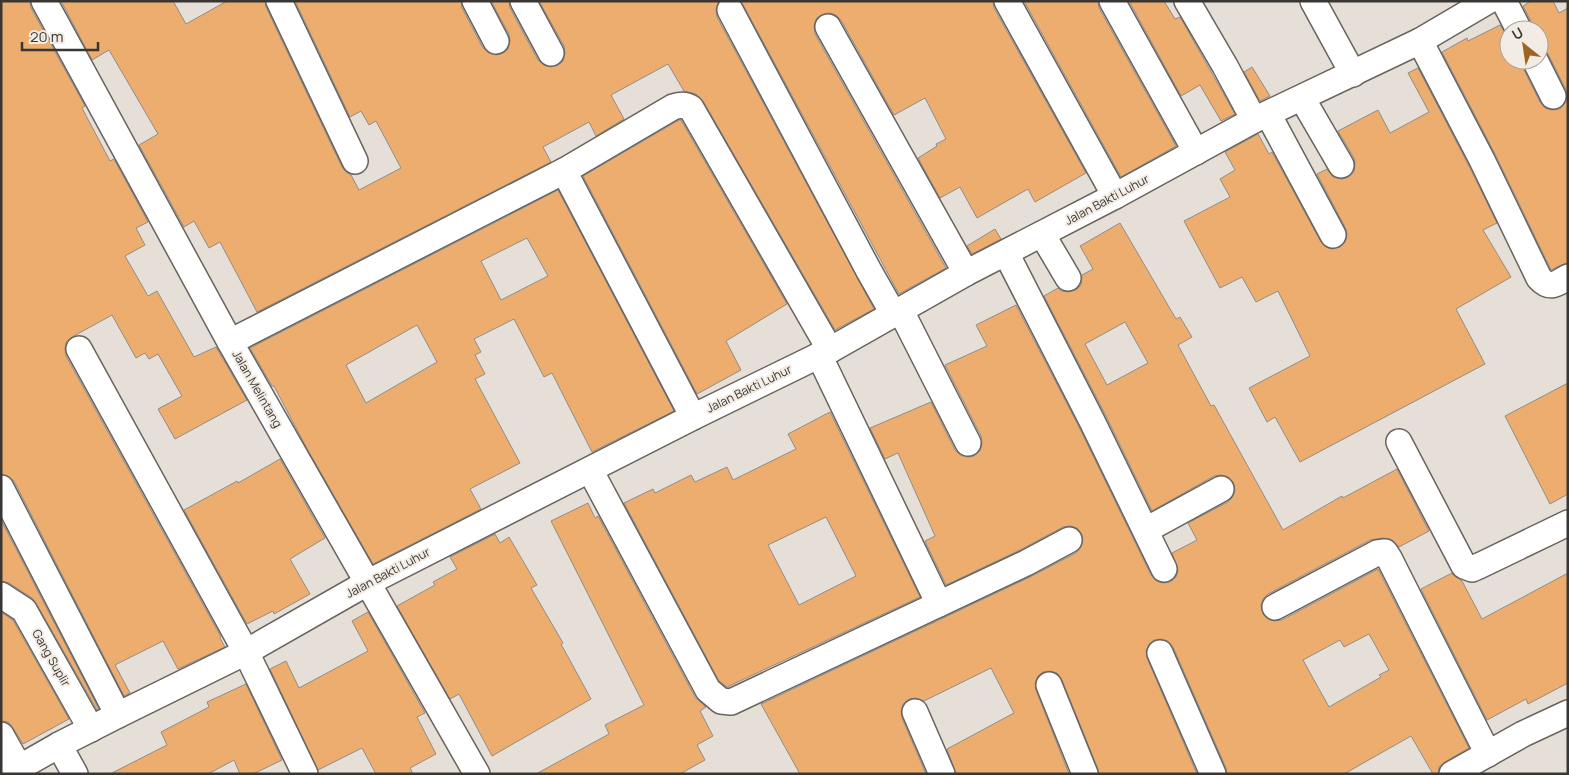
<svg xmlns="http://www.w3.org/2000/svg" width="1569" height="775" font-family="Manrope,sans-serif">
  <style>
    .building { fill: #ecad6e; stroke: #928c86; fill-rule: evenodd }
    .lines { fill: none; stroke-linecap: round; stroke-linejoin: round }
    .minor-casing { stroke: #69635e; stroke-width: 28 }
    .minor { stroke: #fff; stroke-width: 25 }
    .labels { text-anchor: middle; stroke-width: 4; stroke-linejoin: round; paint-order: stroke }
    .street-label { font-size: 12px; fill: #393634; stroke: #f3ece5 }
  </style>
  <rect width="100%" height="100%" fill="#e5dfd8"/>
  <g class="building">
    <path d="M1 1H30L31 8 85 106 82 108 110 161 114 159 148 222 136 228 145 245 125 256 148 296 157 291 194 357 216 347 247 400 175 439 158 409 182 396 158 354 149 359 145 353 136 358 112 315 72 337 66 342 65 349 66 356 221 637 220 638 225 647 178 669 163 641 115 665 130 693 124 696 14 481 8 476 1 474Z"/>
    <path d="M61 1H173L186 24 227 1H265L266 7 342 167 346 172 351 175 359 190 401 168 376 121 369 125 361 111 350 117 295 1H461L462 8 483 48 489 53 496 55 503 53 508 49 510 41 509 34 491 1H509L510 8 538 60 544 65 551 67 558 65 563 61 565 53 564 46 539 1H719L716 9 717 17 874 309 835 330 703 101 696 94 684 91 668 64 611 95 624 119 596 136 589 122 543 147 551 162 257 312 220 242 209 248 194 221 184 227 139 145 158 134 109 50 92 60Z"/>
    <path d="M741 1H993L994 8 1086 173 1035 202 1028 189 977 218 960 187 940 198 918 158 937 146 936 144 946 139 925 98 894 115 841 20 836 15 829 13 821 15 816 19 814 26 815 34 946 268 899 294Z"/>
    <path d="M1024 1H1098L1099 8 1176 146 1121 177Z"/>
    <path d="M1129 1H1164L1175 19 1180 17 1235 114 1221 121 1200 85 1181 96Z"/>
    <path d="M1531 1H1553L1559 13 1568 8V263L1561 265 1551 270 1495 154 1442 52 1467 38 1468 41 1500 25 1509 40V60H1521L1522 66 1540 102 1545 108 1552 110 1560 109 1565 103 1567 97 1566 90 1548 54 1543 48 1539 47V30H1533L1532 23 1523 6Z"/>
    <path d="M1252 67 1270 96 1260 101 1244 72Z"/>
    <path d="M1418 68 1469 166 1497 223 1483 230 1511 277 1456 309 1485 364 1300 462 1275 417 1267 422 1249 388 1310 356 1278 291 1256 302 1242 277 1220 288 1184 221 1230 197 1220 179 1235 170 1225 152 1258 134 1269 154 1272 152 1321 242 1326 247 1332 249 1340 247 1345 242 1347 235 1346 229 1317 174 1327 169 1333 177 1342 179 1349 177 1354 172 1355 164 1354 158 1338 131 1378 110 1390 133 1429 112 1408 73Z"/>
    <path d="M679 120H681L787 304 726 341 741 370 697 394 583 176Z"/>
    <path d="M558 190 674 411 592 452 552 373 544 377 514 319 474 339 481 352 475 355 485 374 475 379 520 463 470 489 481 509 373 564 305 445 274 386H272L250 348ZM527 238 548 276 501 300 481 261ZM417 325 437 362 366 403 346 365Z"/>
    <path d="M1120 223 1176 319 1180 317 1192 337 1178 345 1211 406 1214 405 1283 530 1342 496 1343 498 1397 469 1429 531 1399 547 1390 539 1383 538 1370 540 1268 594 1263 599 1261 606 1263 614 1268 619 1274 621 1282 620 1378 569 1469 748 1445 762 1439 767 1438 774H1433L1411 736 1344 774H1227L1226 768 1173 647 1168 641 1161 639 1154 640 1149 644 1146 651 1147 658 1197 774H1099L1098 769 1062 680 1057 673 1050 671 1043 672 1038 676 1035 683 1036 690 1069 774H956L947 749 1014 713 991 668 924 701 916 698 909 699 903 704 901 711 902 718 926 774H800L761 704 1032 576 1076 553 1081 547 1083 540 1082 534 1077 528 1070 526 1063 527 1020 550 946 585 925 541 935 536 898 453 885 459 870 428 931 402 955 450 960 455 968 457 974 456 980 451 982 444 981 436 945 365 987 346 976 325 1016 305 1079 427 1151 575 1156 581 1163 583 1170 582 1176 577 1178 570 1172 553 1197 540 1188 523 1228 502 1233 496 1235 489 1233 482 1228 477 1221 475 1214 476 1152 511 1105 414 1044 296 1058 288 1061 291 1068 292 1076 290 1081 285 1082 275 1093 269 1080 246ZM1125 322 1148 363 1107 385 1085 344ZM1369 634 1389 670 1379 675 1381 677 1329 707 1303 660 1340 640 1344 647Z"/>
    <path d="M995 229 1001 239 972 254 967 246Z"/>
    <path d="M1568 383V494L1550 504 1505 416Z"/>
    <path d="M830 412 920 597 727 687 719 681 624 503 653 489 655 493 691 475 695 482 727 467 733 480 796 449 788 434ZM826 517 856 576 799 605 768 545Z"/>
    <path d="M280 459 325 538 290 559 310 594 274 614 273 611 247 624 184 510 237 481 238 483Z"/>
    <path d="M588 503 595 518 598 516 695 697 706 707 700 711 713 736 697 745 705 760 680 774H536L609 734 605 725 644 705 551 521Z"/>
    <path d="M1 520 99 709 97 710 36 603 32 598 9 583 1 581Z"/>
    <path d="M495 534 500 543 509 537 537 585 531 588 563 643 561 644 591 699 492 756 459 694 450 699 397 606 435 585 433 582 457 569 450 557Z"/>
    <path d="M1452 573 1462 581 1482 619 1568 573V683L1528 704 1526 699 1487 720 1421 589Z"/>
    <path d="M1 612 13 620 69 719 23 744 13 728 8 722 1 721Z"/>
    <path d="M368 612 425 713 417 717 436 754 410 768 413 774H376L362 748 318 770 270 669 286 661 299 688 368 651 352 621Z"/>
    <path d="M246 684 282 760 253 774H240L234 760 208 774H110L167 745 161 732 209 707 207 702Z"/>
  </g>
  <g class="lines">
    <g class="minor-casing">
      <g id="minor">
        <path d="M44 1 230 342 477 774"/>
        <path d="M279 1 355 161"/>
        <path d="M475 1 496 41"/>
        <path d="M523 1 551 53"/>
        <path d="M1007 1 1115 196"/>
        <path d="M1112 1 1196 152"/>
        <path d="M1187 1 1225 66 1254 120"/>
        <path d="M1313 1 1353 74"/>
        <path d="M1504 1 1519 30"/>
        <path d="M730 10 869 271 894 315"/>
        <path d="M828 27 966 273"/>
        <path d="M1420 41 1482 160 1539 278C1550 290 1556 284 1568 277"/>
        <path d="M1535 60 1553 96"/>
        <path d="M1302 98 1341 165"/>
        <path d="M1268 114 1333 235"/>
        <path d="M564 171 693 417"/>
        <path d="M1042 234 1068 278"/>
        <path d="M1006 253 1092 421 1164 569"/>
        <path d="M901 311 968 443"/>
        <path d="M230 342 564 171 673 107C680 105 685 104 691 108L830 350"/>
        <path d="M79 349 246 652 305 774"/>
        <path d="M819 355 939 604"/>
        <path d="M1399 442 1464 566 1472 569 1481 565 1568 523"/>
        <path d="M590 470 708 690 721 701 731 702 1026 563 1069 540"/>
        <path d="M1 488 118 715"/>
        <path d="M1146 530 1221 489"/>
        <path d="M1 595 24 610 91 729"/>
        <path d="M1275 607 1377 553 1385 552 1389 558 1488 754"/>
        <path d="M1160 653 1213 774"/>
        <path d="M1049 685 1085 774"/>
        <path d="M915 712 942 774"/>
        <path d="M1 735 19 767"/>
        <path d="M59 745 75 774"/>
        <path d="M8 774 59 745 118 715 246 652 367 583 693 417 830 350 966 273 1115 196 1254 120 1420 41 1488 1"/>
        <path d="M1452 774 1523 734 1568 713"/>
      </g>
    </g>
    <use href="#minor" class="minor"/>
  </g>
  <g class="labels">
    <g class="street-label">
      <text transform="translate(1107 200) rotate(-28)" y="4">Jalan Bakti Luhur</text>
      <text transform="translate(257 389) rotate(60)" y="4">Jalan Melintang</text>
      <text transform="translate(749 389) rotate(-26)" y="4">Jalan Bakti Luhur</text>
      <text transform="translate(388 573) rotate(-28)" y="4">Jalan Bakti Luhur</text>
      <text transform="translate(51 658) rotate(60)" y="4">Gang Suplir</text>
    </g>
  </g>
  <rect width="1569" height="775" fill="none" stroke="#393634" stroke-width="5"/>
  <g transform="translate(1524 45) rotate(330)"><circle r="24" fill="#f3ece5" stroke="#a9a39e"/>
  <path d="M0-4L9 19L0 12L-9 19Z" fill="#9e6423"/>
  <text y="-8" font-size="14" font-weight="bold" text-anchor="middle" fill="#393634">U</text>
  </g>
  <path d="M22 42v8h76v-8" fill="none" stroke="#393634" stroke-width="2.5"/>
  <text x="30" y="42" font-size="15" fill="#393634" stroke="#f3ece5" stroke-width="4" paint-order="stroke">20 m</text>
</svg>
